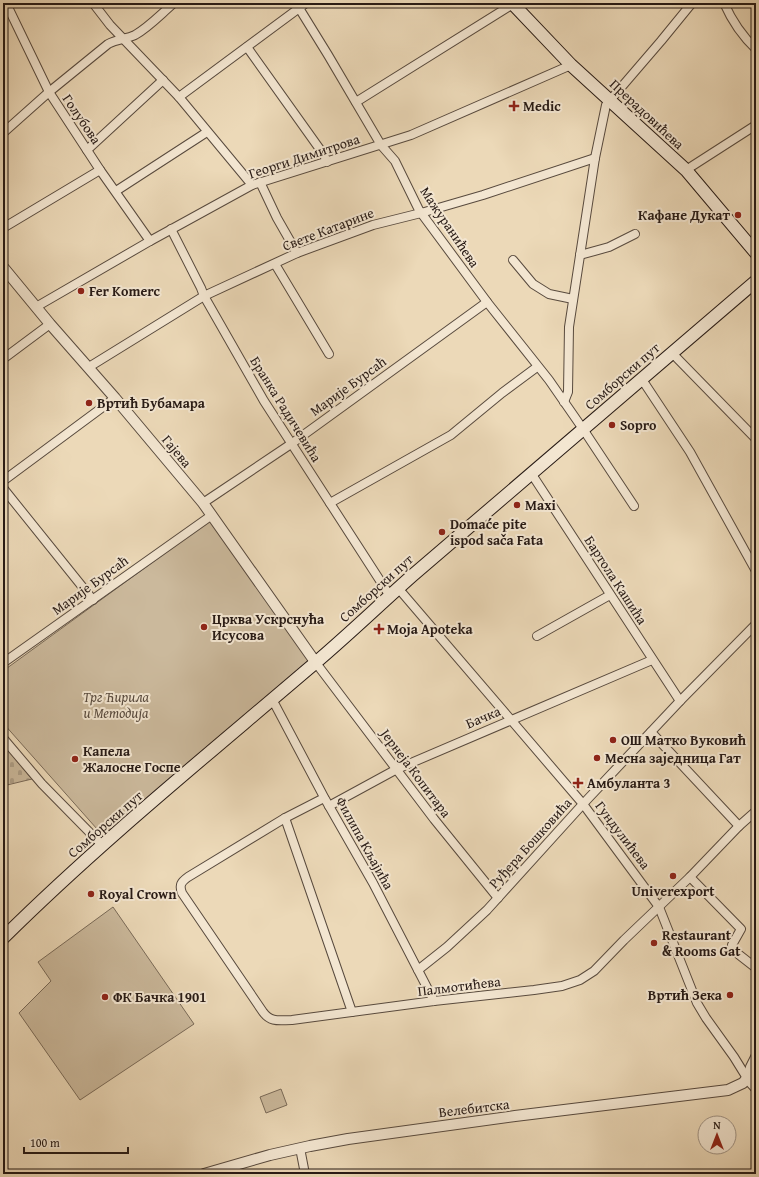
<svg xmlns="http://www.w3.org/2000/svg" width="759" height="1177" font-family="'Gentium Book Plus',serif">
  <style>
    .cemetery { fill: url(#cemetery-stones); stroke: #796a58 }
    .park { fill: #cbb99c; stroke: #796a58 }
    .lines { fill: none; stroke-linecap: round; stroke-linejoin: round }
    .minor-casing { stroke: #584a3e; stroke-width: 10 }
    .tertiary-casing { stroke: #584a3e; stroke-width: 12 }
    .secondary-casing { stroke: #271a15; stroke-width: 14 }
    .minor { stroke: #f3e6d1; stroke-width: 8 }
    .tertiary { stroke: #f3e6d1; stroke-width: 10 }
    .secondary { stroke: #f3e6d1; stroke-width: 12 }
    .poi-dot { fill: #8f2418; stroke: #f3e6d1; stroke-width: 1.5 }
    .labels { text-anchor: middle; stroke-width: 4; stroke-linejoin: round; paint-order: stroke }
    .poi-label { font-size: 14px; font-weight: bold; fill: #271a15; stroke: #f3e6d1; text-anchor: start }
    .street-label { font-size: 14px; fill: #271a15; stroke: #f3e6d1 }
    .park-label { font-size: 14px; font-style: italic; fill: #584a3e; stroke: #f3e6d1 }
  </style>
  <defs>
    <pattern id="cemetery-stones" width="16" height="16" patternUnits="userSpaceOnUse"><rect width="16" height="16" fill="#cbb99c"/><path d="M2 7V4a2 2 0 0 1 4 0v3zM10 15v-3a2 2 0 0 1 4 0v3z" fill="#ae9e86"/></pattern>
  </defs>
  <rect width="100%" height="100%" fill="#ecd9b8"/>
  <filter id="stains"><feTurbulence type="fractalNoise" baseFrequency=".005" numOctaves="4"/><feColorMatrix values="0 0 0 0 .2 0 0 0 0 .09 0 0 0 0 .02 0 0 0 .5 -.17"/></filter>
  <radialGradient id="worn" r=".72"><stop offset=".6" stop-color="#630" stop-opacity="0"/><stop offset="1" stop-color="#630" stop-opacity=".3"/></radialGradient>
  <path class="cemetery" d="M3 744 32 779 3 786Z"/>
  <g class="park">
    <path d="M212 519 311 661 105 838 3 723V671Z"/>
    <path d="M113 907 194 1024 80 1100 19 1013 51 981 38 962Z"/>
    <path d="M281 1089 287 1105 266 1113 260 1097Z"/>
  </g>
  <g class="lines">
    <g class="minor-casing">
      <g id="minor">
        <path d="M6 3 49 92 100 170 150 241"/>
        <path d="M93 3 110 25 179 97 252 185"/>
        <path d="M724 3C732 21 742 36 756 49"/>
        <path d="M299 8 328 55 381 145 395 161 419 210 487 302 549 380 583 429 634 506"/>
        <path d="M247 47 324 155 327 162"/>
        <path d="M179 97 306 3"/>
        <path d="M356 102 513 4"/>
        <path d="M3 133 49 92 108 44C117 39 127 39 135 35 149 27 161 14 174 3"/>
        <path d="M87 150 163 80"/>
        <path d="M686 170 756 125"/>
        <path d="M260 182 277 218 297 253"/>
        <path d="M116 191 207 132"/>
        <path d="M3 228 100 170"/>
        <path d="M171 229 201 288 204 296 264 401 390 596"/>
        <path d="M580 255 609 247 635 234"/>
        <path d="M513 260 533 284 549 294 573 299"/>
        <path d="M275 264 329 354"/>
        <path d="M36 307 150 241 252 185 411 135 571 65"/>
        <path d="M672 353 756 439"/>
        <path d="M3 359 50 324"/>
        <path d="M89 367 204 296 297 253 373 225 421 213 483 195 595 158"/>
        <path d="M641 378 690 452 756 571"/>
        <path d="M564 402 568 392 569 327 595 158 606 105 661 41 692 3"/>
        <path d="M531 473 680 701"/>
        <path d="M3 481 115 398"/>
        <path d="M3 488 93 600"/>
        <path d="M203 503 291 444 487 302"/>
        <path d="M330 503 451 435 502 393 537 367"/>
        <path d="M398 588 583 804 659 907 697 1003 706 1018 734 1057 747 1078"/>
        <path d="M537 636 610 595"/>
        <path d="M3 663 212 515"/>
        <path d="M316 663 434 819 498 898"/>
        <path d="M272 699 325 799 373 883 434 1001"/>
        <path d="M651 732 739 826"/>
        <path d="M3 738 42 784 102 845"/>
        <path d="M324 798 285 818 188 877C181 882 179 885 182 893L263 1012C271 1023 280 1020 292 1020L434 1001 534 990 562 986 580 980 594 971 624 940 690 877 739 826 756 811"/>
        <path d="M329 806 397 769 652 660"/>
        <path d="M285 818 352 1012"/>
        <path d="M690 877 741 929 732 945 733 950 756 968"/>
        <path d="M418 970 447 947 487 910 583 804 680 701 756 624"/>
        <path d="M747 1078 750 1067 756 1055"/>
        <path d="M300 1148 305 1174"/>
      </g>
    </g>
    <g class="tertiary-casing">
      <g id="tertiary">
        <path d="M3 267 50 324 115 398 203 503 316 663"/>
        <path d="M204 1174 270 1155 310 1146 348 1139 515 1116 728 1090 743 1083 747 1078 756 1088"/>
      </g>
    </g>
    <g class="secondary-casing">
      <g id="secondary">
        <path d="M512 3 571 65 686 170 756 253"/>
        <path d="M3 938C99 843 205 757 308 669 344 639 378 606 413 575 527 477 641 379 756 281"/>
      </g>
    </g>
    <use href="#minor" class="minor"/>
    <use href="#tertiary" class="tertiary"/>
    <use href="#secondary" class="secondary"/>
  </g>
  <g class="poi-dot">
    <path d="M512 100h4v4h4v4h-4v4h-4v-4h-4v-4h4z"/>
    <circle cx="738" cy="215" r="4"/>
    <circle cx="81" cy="291" r="4"/>
    <circle cx="89" cy="403" r="4"/>
    <circle cx="612" cy="425" r="4"/>
    <circle cx="517" cy="505" r="4"/>
    <circle cx="442" cy="532" r="4"/>
    <circle cx="204" cy="627" r="4"/>
    <path d="M377 623h4v4h4v4h-4v4h-4v-4h-4v-4h4z"/>
    <circle cx="613" cy="740" r="4"/>
    <circle cx="597" cy="758" r="4"/>
    <circle cx="75" cy="759" r="4"/>
    <path d="M576 777h4v4h4v4h-4v4h-4v-4h-4v-4h4z"/>
    <circle cx="673" cy="876" r="4"/>
    <circle cx="91" cy="894" r="4"/>
    <circle cx="654" cy="943" r="4"/>
    <circle cx="730" cy="995" r="4"/>
    <circle cx="105" cy="997" r="4"/>
  </g>
  <g class="labels">
    <g class="poi-label">
      <text x="523" y="111">Medic</text>
      <text x="730" y="220" text-anchor="end">Кафане Дукат</text>
      <text x="89" y="296">Fer Komerc</text>
      <text x="97" y="408">Вртић Бубамара</text>
      <text x="620" y="430">Sopro</text>
      <text x="525" y="510">Maxi</text>
      <text x="450" y="529">Domaće pite<tspan x="450" dy="16">ispod sača Fata</tspan></text>
      <text x="212" y="624">Црква Ускрснућа<tspan x="212" dy="16">Исусова</tspan></text>
      <text x="387" y="634">Moja Apoteka</text>
      <text x="621" y="745">ОШ Матко Вуковић</text>
      <text x="83" y="756">Капела<tspan x="83" dy="16">Жалосне Госпе</tspan></text>
      <text x="605" y="763">Месна заједница Гат</text>
      <text x="587" y="788">Амбуланта 3</text>
      <text x="673" y="896" text-anchor="middle">Univerexport</text>
      <text x="99" y="899">Royal Crown</text>
      <text x="662" y="940">Restaurant<tspan x="662" dy="16">&amp; Rooms Gat</tspan></text>
      <text x="722" y="1000" text-anchor="end">Вртић Зека</text>
      <text x="113" y="1002">ФК Бачка 1901</text>
    </g>
    <g class="street-label">
      <text transform="translate(647 114) rotate(43)" y="5">Прерадовићева</text>
      <text transform="translate(82 119) rotate(56)" y="5">Голубова</text>
      <text transform="translate(304 156) rotate(-18)" y="5">Георги Димитрова</text>
      <text transform="translate(450 227) rotate(56)" y="5">Мажуранићева</text>
      <text transform="translate(328 229) rotate(-21)" y="5">Свете Катарине</text>
      <text transform="translate(622 376) rotate(-41)" y="5">Сомборски пут</text>
      <text transform="translate(348 386) rotate(-36)" y="5">Марије Бурсаћ</text>
      <text transform="translate(286 409) rotate(58)" y="5">Бранка Радичевића</text>
      <text transform="translate(177 451) rotate(50)" y="5">Гајева</text>
      <text transform="translate(616 580) rotate(57)" y="5">Бартола Кашића</text>
      <text transform="translate(90 585) rotate(-36)" y="5">Марије Бурсаћ</text>
      <text transform="translate(376 588) rotate(-42)" y="5">Сомборски пут</text>
      <text transform="translate(483 717) rotate(-23)" y="5">Бачка</text>
      <text transform="translate(416 773) rotate(53)" y="5">Јернеја Копитара</text>
      <text transform="translate(105 824) rotate(-41)" y="5">Сомборски пут</text>
      <text transform="translate(623 835) rotate(53)" y="5">Гундулићева</text>
      <text transform="translate(365 843) rotate(61)" y="5">Филипа Кљајића</text>
      <text transform="translate(530 843) rotate(-48)" y="5">Руђера Бошковића</text>
      <text transform="translate(459 986) rotate(-7)" y="5">Палмотићева</text>
      <text transform="translate(474 1108) rotate(-7)" y="5">Велебитска</text>
    </g>
    <g class="park-label">
      <text x="116" y="702">Трг Ћирила<tspan x="116" dy="16">и Методија</tspan></text>
    </g>
  </g>
  <rect width="759" height="1177" fill="none" stroke="#ecd9b8" stroke-width="16"/>
  <rect x="4" y="4" width="751" height="1169" fill="none" stroke="#271a15" stroke-width="2"/>
  <rect x="8" y="8" width="743" height="1161" fill="none" stroke="#271a15"/>
  <g transform="translate(717 1135)"><circle r="19" fill="#f3e6d1" stroke="#a19486"/>
  <path d="M0-3L7 15L0 10L-7 15Z" fill="#8f2418"/>
  <text y="-6" font-size="11" font-weight="bold" text-anchor="middle" fill="#271a15">N</text>
  </g>
  <path d="M24 1147v6h104v-6" fill="none" stroke="#271a15" stroke-width="2"/>
  <text x="30" y="1147" font-size="12" fill="#271a15" stroke="#f3e6d1" stroke-width="3" paint-order="stroke">100 m</text>
  <rect width="100%" height="100%" filter="url(#stains)"/>
  <rect width="100%" height="100%" fill="url(#worn)"/>
</svg>
